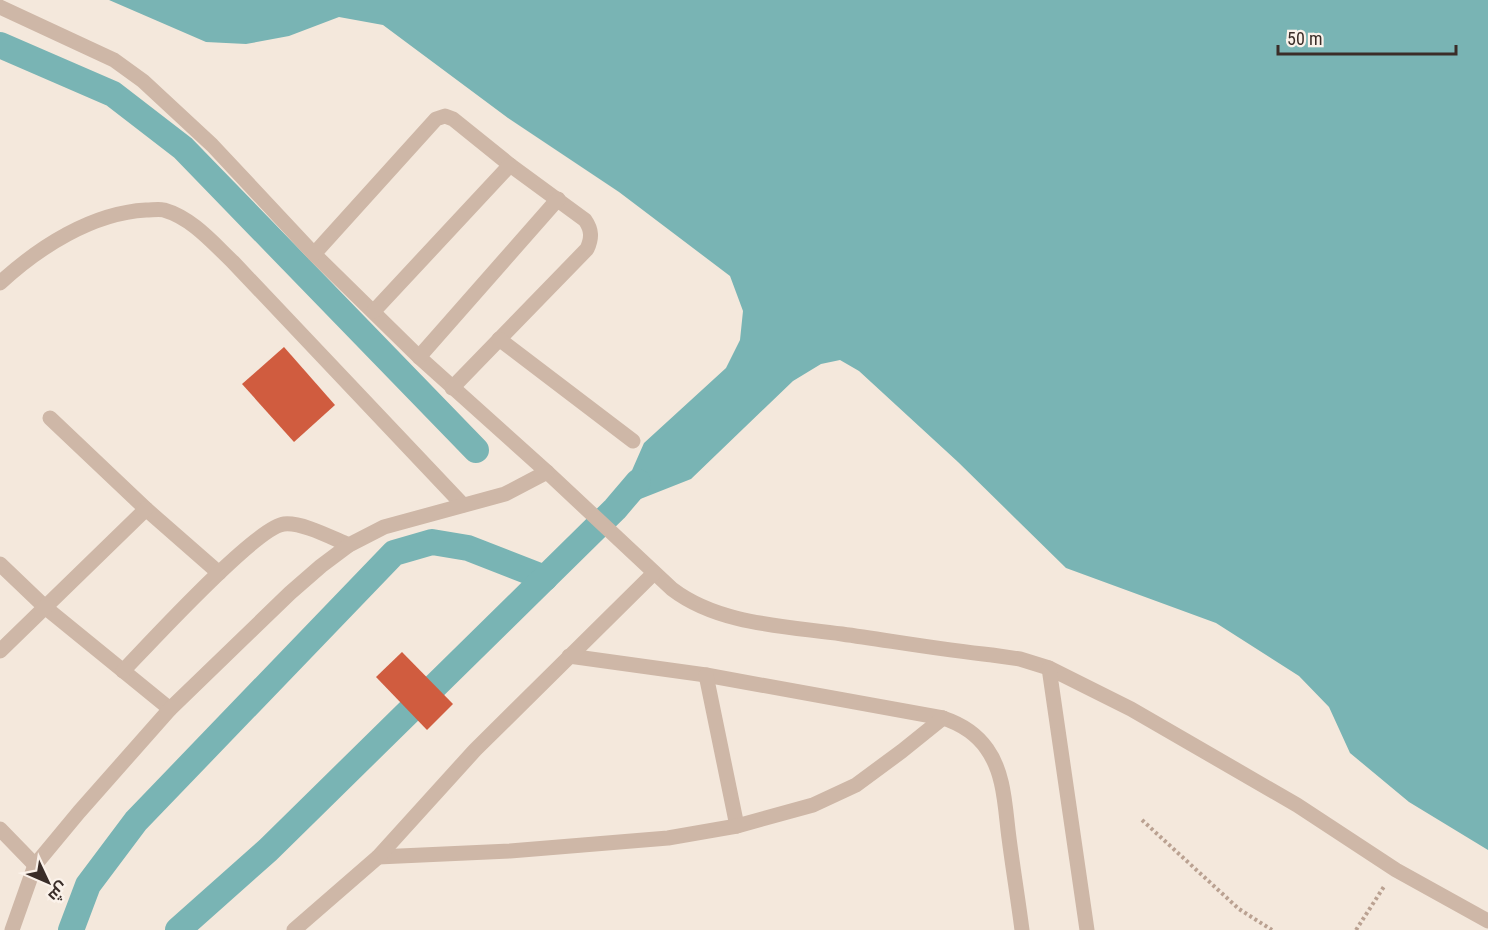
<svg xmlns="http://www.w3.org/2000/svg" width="1488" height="930" font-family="'Roboto Condensed',Cairo,sans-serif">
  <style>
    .water { fill: #79b4b4 }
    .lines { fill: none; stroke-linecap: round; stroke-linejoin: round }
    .canal { stroke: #79b4b4; stroke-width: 26 }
    .building { fill: #d05c3f }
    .path { stroke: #baa191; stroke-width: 4; stroke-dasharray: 3 3; stroke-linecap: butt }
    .minor { stroke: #ceb7a7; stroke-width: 15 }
  </style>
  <rect width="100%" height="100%" fill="#f4e8dc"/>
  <path class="water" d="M109 0H1488V850L1409 802 1350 753 1329 707 1299 676 1216 623 1066 568 958 462 859 371 840 360 821 364 793 381 691 479 615 509 644 443 726 368 740 340 743 311 730 276 619 192 508 118 383 25 339 17 289 36 246 44 206 42Z"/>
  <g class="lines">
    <g class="canal">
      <path d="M0 45 113 94 183 148 476 450"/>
      <path d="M71 930 88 885 136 821 394 553 432 542 468 548 545 578"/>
      <path d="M178 930 268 850 615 509 638 482"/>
    </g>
  </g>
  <g class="building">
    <path d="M284 347 335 405 294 442 242 384Z"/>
    <path d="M402 652 453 704 427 730 376 677Z"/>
  </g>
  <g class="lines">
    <g class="path">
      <path d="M1142 820 1239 909 1272 930"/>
      <path d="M1356 930 1385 885"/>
    </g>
    <g class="minor">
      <path d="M0 7 114 60 143 81 212 145 314 254 419 357 547 472 672 589C719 625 786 626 842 634 892 641 942 650 992 655L1020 659 1049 668 1131 709 1297 805 1396 870 1488 921"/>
      <path d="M314 254 436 119 445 116 453 119 510 165 585 220C592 230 592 238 587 249L452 388"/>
      <path d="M0 283C39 247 92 213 146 210 152 210 159 209 164 210 192 218 213 243 233 262L463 505"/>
      <path d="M374 311 510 165"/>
      <path d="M499 339 633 441"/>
      <path d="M419 357 558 199"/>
      <path d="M50 418 146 509 219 573"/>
      <path d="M0 564 46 608 170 709"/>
      <path d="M0 651 146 509"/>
      <path d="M569 656 706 675 943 718C961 724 976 733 987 749 1005 774 1005 809 1009 838 1013 869 1018 899 1022 930"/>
      <path d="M1049 668 1087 930"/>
      <path d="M123 671C148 645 256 527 284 524 302 522 332 538 349 545"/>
      <path d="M706 675 737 826"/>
      <path d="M0 829 35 865"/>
      <path d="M378 857 510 851 668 838 737 826 813 805 856 785 902 751 943 718"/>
      <path d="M12 930 35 865 79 812 170 709 290 593 321 566 349 545 384 527 505 494 547 472"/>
      <path d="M294 930 378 857 475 750 654 573"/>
    </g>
  </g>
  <g transform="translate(48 882) rotate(134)" stroke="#fbf2ea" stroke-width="4.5" paint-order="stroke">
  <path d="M0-4.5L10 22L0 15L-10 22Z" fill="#3a2d28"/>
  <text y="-9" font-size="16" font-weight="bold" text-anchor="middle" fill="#3a2d28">ش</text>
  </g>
  <path d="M1278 45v9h178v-9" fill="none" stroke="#3a2d28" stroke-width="3"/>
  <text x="1287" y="45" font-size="18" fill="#3a2d28" stroke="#fbf2ea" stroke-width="4.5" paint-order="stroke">50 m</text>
</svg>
